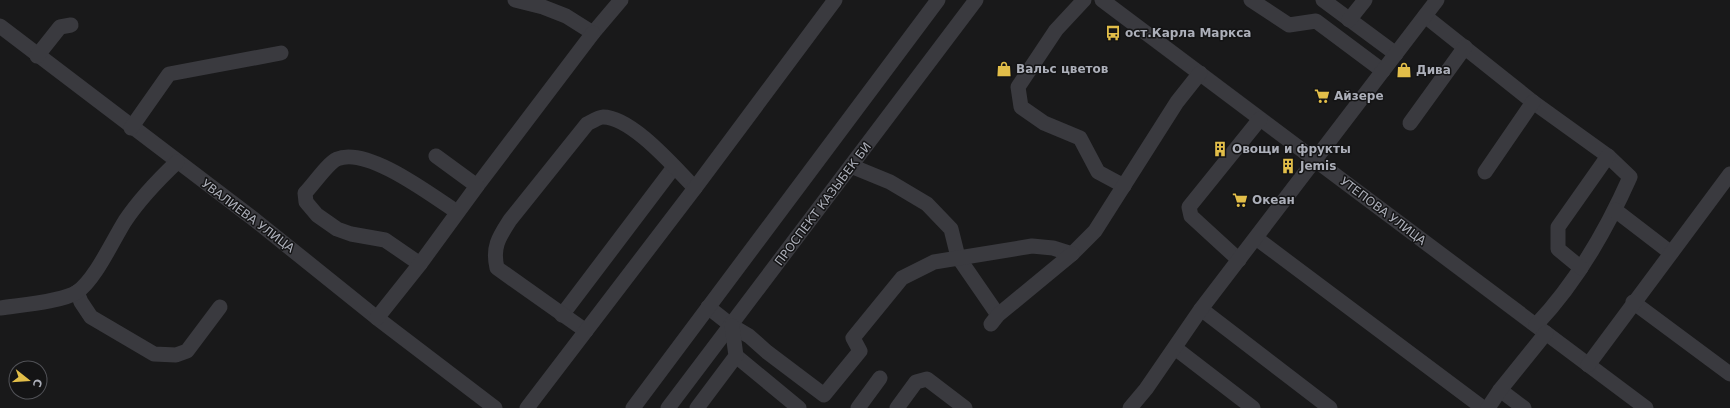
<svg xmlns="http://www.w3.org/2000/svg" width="1730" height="408" font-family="'DejaVu Sans',sans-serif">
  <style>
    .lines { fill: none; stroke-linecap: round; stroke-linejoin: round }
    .minor { stroke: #3a3a3f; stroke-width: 15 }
    .labels { text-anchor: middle; stroke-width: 3; stroke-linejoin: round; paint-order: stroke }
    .poi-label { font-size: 12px; font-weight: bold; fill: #acafb9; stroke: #141415; text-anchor: start }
    .street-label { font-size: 12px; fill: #acafb9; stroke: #141415 }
  </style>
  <rect width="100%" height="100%" fill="#19191a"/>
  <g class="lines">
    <g class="minor">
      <path d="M515 0 543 7 566 16 593 33 621 0"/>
      <path d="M1084 0 1056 30 1018 87 1021 107 1044 123 1080 138 1098 172 1124 186"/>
      <path d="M1102 0 1646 408"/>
      <path d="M1251 0 1289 25 1316 21 1383 71"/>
      <path d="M1323 0 1396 54"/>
      <path d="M1425 16 1533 102 1608 156 1630 177C1606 231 1577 282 1536 325"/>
      <path d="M1349 20 1365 0"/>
      <path d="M0 26 255 220 377 318 495 408"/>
      <path d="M37 56 60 27 71 25"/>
      <path d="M1410 123 1465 47"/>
      <path d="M131 128 169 74 281 53"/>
      <path d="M851 166 890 182 927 204 951 229 958 257 998 315"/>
      <path d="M1485 172 1533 102"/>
      <path d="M477 186 593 33"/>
      <path d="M1615 210 1671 253"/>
      <path d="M1256 238 1483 408"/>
      <path d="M1239 260 1191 216 1189 207 1260 119"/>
      <path d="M420 264 385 240 351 234 337 229 317 215 306 202 305 193C313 185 328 163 337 159 367 146 431 195 457 212"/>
      <path d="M1581 268 1558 249V227L1608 156"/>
      <path d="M77 292 81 302 91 317 154 354 176 355 187 351 220 307"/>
      <path d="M1633 302 1730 374"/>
      <path d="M708 307 732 326 749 336 767 352 824 395 860 351 853 338 902 278 934 262 1032 246 1053 248 1072 254 1095 231 1177 102 1200 73"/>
      <path d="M0 308C19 305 62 302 77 292 95 280 113 240 125 221 139 200 158 180 177 162"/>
      <path d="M1201 309 1330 408"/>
      <path d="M562 315 674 167"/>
      <path d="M377 318 420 264 477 186 436 156"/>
      <path d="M991 324 998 315 1072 254"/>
      <path d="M586 331 497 268C492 247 499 237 510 220L587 124C591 122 599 117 603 117 632 117 675 168 695 188"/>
      <path d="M1175 348 1253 408"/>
      <path d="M736 356 799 408"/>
      <path d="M1588 365 1730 174"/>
      <path d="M1500 390 1524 408"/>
      <path d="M527 408 695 188 835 0"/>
      <path d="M633 408 938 0"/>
      <path d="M668 408 976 0"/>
      <path d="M697 408 736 356 732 326"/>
      <path d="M858 408 880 378"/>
      <path d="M897 408 916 382 927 379 965 408"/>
      <path d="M1130 408 1146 389 1201 309 1437 0"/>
      <path d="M1488 408 1500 390 1546 333"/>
    </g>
  </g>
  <defs>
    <g id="bus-bare" transform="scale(1.2)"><path d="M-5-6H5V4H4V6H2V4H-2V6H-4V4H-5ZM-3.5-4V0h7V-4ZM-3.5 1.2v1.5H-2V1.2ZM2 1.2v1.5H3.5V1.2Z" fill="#e2be49" stroke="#141415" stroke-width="2.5" paint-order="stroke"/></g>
    <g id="shop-bare" transform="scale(1.2)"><path d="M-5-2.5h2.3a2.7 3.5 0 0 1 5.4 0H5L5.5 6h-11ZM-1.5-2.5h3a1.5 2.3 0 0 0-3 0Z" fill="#e2be49" stroke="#141415" stroke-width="2.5" paint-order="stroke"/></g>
    <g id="supermarket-bare" transform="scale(1.2)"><path d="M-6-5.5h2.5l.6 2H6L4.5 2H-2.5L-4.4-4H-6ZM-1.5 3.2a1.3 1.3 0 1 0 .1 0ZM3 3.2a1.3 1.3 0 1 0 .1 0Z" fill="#e2be49" stroke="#141415" stroke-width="2.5" paint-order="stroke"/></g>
    <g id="building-bare" transform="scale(1.2)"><path d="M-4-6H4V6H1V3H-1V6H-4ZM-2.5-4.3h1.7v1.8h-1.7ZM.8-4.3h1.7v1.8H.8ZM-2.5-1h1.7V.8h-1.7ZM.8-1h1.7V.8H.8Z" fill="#e2be49" stroke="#141415" stroke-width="2.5" paint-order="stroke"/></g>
  </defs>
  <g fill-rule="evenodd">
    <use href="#bus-bare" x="1113" y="33"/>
    <use href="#shop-bare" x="1004" y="69"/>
    <use href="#shop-bare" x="1404" y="70"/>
    <use href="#supermarket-bare" x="1322" y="96"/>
    <use href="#building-bare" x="1220" y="149"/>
    <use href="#building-bare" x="1288" y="166"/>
    <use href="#supermarket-bare" x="1240" y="200"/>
  </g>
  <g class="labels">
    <g class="poi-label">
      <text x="1125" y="37">ост.Карла Маркса</text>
      <text x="1016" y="73">Вальс цветов</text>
      <text x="1416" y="74">Дива</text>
      <text x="1334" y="100">Айзере</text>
      <text x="1232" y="153">Овощи и фрукты</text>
      <text x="1300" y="170">Jemis</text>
      <text x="1252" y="204">Океан</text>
    </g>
    <g class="street-label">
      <text transform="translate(823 204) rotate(-53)" y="4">ПРОСПЕКТ КАЗЫБЕК БИ</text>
      <text transform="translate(1383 211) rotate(37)" y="4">УТЕПОВА УЛИЦА</text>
      <text transform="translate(248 216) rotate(37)" y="4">УВАЛИЕВА УЛИЦА</text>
    </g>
  </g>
  <g transform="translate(28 380) rotate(107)"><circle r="19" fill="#141415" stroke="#515257"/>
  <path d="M0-3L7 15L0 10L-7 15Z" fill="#e2be49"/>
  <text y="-6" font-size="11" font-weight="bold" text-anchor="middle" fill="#acafb9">С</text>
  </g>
</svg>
